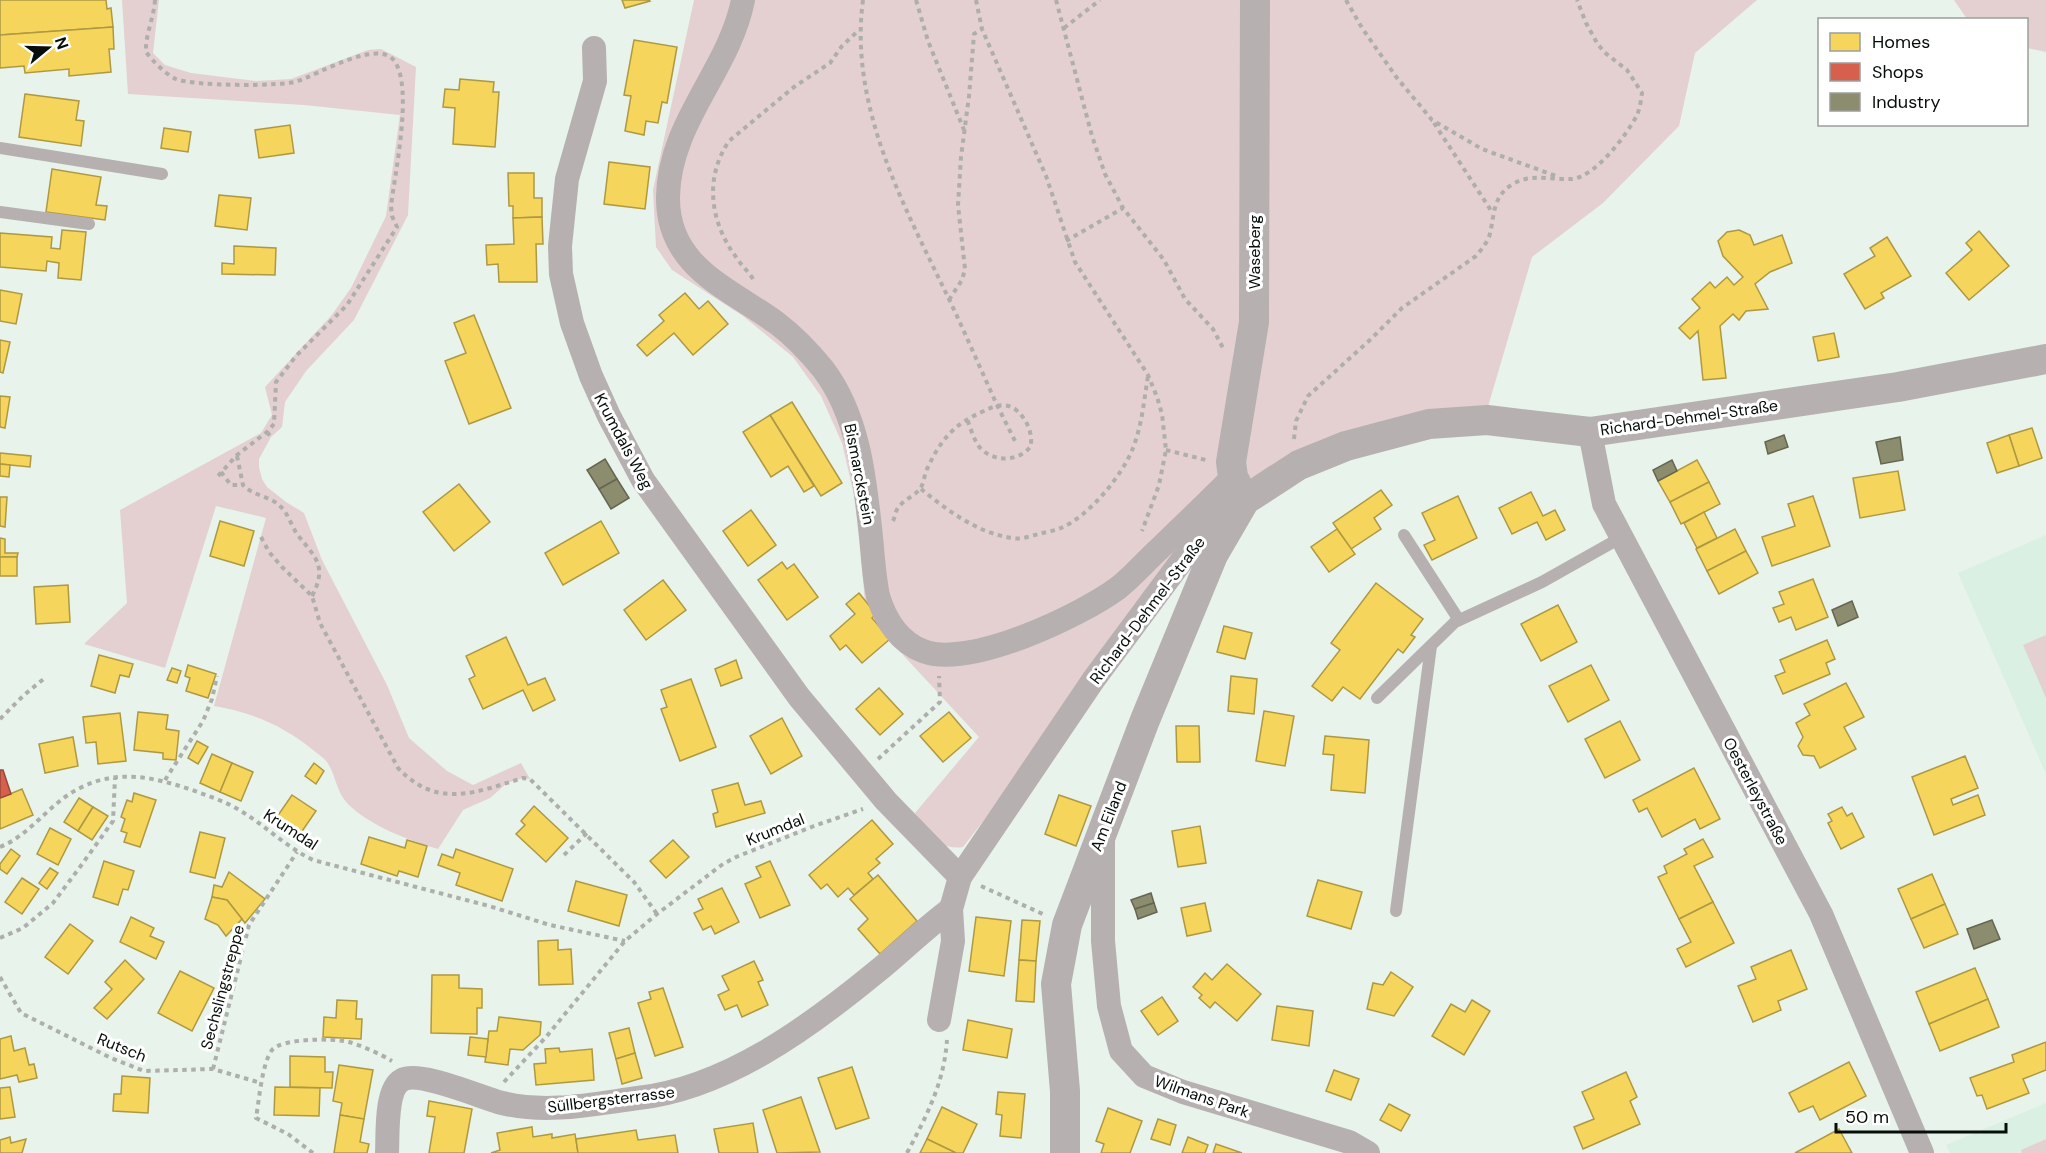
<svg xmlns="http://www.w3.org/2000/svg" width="2046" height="1153" font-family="'DM Sans',sans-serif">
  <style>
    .built { fill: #daf0e2 }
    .green { fill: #e4d0d1 }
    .homes { fill: #f6d55c; stroke: #ae9943; stroke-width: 1.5 }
    .shops { fill: #d6604d; stroke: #984739; stroke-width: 1.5 }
    .industry { fill: #8c8c6e; stroke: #646650; stroke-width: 1.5 }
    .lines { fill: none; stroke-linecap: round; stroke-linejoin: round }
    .path { stroke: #aeaeab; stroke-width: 4; stroke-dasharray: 4.5 4.5; stroke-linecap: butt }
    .service { stroke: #b7b0b0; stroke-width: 12 }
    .minor { stroke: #b7b0b0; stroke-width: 24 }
    .tertiary { stroke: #b7b0b0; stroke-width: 30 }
    .labels { text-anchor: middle; stroke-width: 6; stroke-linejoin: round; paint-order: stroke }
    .street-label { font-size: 16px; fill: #070e0a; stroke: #fff }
  </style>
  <rect width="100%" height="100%" fill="#e7f3eb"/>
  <g class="built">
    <path d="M2046 535V774L1958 573Z"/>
    <path d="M2046 1103V1153H1950L1946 1145Z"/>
  </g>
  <g class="green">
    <path d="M122 0H159L153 53 165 65 191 73 256 81 291 79 368 50 381 49 416 67 408 215 354 320 306 371 285 402 282 427 271 437 259 459V467L262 479 267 487 286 502 304 513 322 560 387 685 409 738 447 771 473 785 521 763 530 779 523 778 507 783 490 798 463 810 438 849C408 840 370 826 348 804 336 792 336 775 327 762 324 758 318 754 313 750 284 726 251 712 214 706L266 518 216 506 165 668 84 644 127 603 120 510 261 433 272 415 265 387 331 316 351 288 386 216 400 115 304 105 128 94Z"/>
    <path d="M694 0H1757L1695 53 1679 126 1603 203 1532 257 1487 410 1327 445 1248 479 1109 639 991 811 963 847C938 851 929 831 915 813L979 737 904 656 865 603 857 508 842 443 821 396 793 357 743 316 672 270 656 247 653 190Z"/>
    <path d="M1954 0H2046V52L2027 48 2026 20 1967 19Z"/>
    <path d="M2046 635V698L2023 645Z"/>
    <path d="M2046 1139V1153H2022L2021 1150Z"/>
  </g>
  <g class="homes">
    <path d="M0 0H106L107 9 111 8 113 27 0 35Z"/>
    <path d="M622 0H649L650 1 625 8Z"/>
    <path d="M113 27 114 49H109L111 72 69 76V69L25 73 24 66 0 68V35Z"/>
    <path d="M634 40 677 47 667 103 662 102 658 123 646 121 644 135 625 131 631 96 624 95Z"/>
    <path d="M460 79 494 82 493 92H499L495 147 453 144 455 108 443 107 445 89 459 90Z"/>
    <path d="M25 94 79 101 76 120 84 121 81 146 19 137Z"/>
    <path d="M290 125 294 153 259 158 255 130Z"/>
    <path d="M164 128 191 132 188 152 161 148Z"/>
    <path d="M609 162 650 167 645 209 604 204Z"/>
    <path d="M52 169 101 177 96 205 107 206 105 220 46 212Z"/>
    <path d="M508 173H534V198H542V217L513 218V206H509Z"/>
    <path d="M219 195 251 198 247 230 215 226Z"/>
    <path d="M542 217 543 244H536L537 282H499L498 264 487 265 486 245 514 244 513 218Z"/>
    <path d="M62 230 86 232 81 280 58 278 59 263 47 261 46 271 0 267V233L52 237 51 248 60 249Z"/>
    <path d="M1739 230 1750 235 1754 245 1782 235 1792 263 1770 272 1755 284 1768 309 1746 311 1739 320 1733 314 1720 326 1726 378 1703 380 1698 331 1690 339 1679 328 1700 308 1692 299 1710 282 1715 288 1727 277 1734 285 1743 277 1723 256 1718 241 1727 232Z"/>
    <path d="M1979 231 2009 266 1969 300 1946 273 1972 250 1966 243Z"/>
    <path d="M1887 237 1911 276 1881 293 1884 298 1865 309 1844 274 1875 256 1870 248Z"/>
    <path d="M234 246 276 248 275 275 222 274V263L234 264Z"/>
    <path d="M0 290 22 294 16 324 0 321Z"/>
    <path d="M685 293 699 309 708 301 728 324 693 355 674 333 647 356 637 345 664 321 659 315Z"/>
    <path d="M474 315 511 408 469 424 445 361 466 353 454 323Z"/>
    <path d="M1834 333 1839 357 1818 361 1813 337Z"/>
    <path d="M0 340 10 342 3 373 0 372Z"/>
    <path d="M0 396 10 397 5 428 0 427Z"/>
    <path d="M792 402 842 483 821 496 770 415Z"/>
    <path d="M770 415 814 486 804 492 788 466 771 477 743 432Z"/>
    <path d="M2032 428 2042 458 2019 466 2009 435Z"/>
    <path d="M2009 435 2019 466 1997 473 1987 443Z"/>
    <path d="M0 453 31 456 30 467 0 464Z"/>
    <path d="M1697 460 1709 482 1670 502 1658 481Z"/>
    <path d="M0 464 10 465 9 477 0 476Z"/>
    <path d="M1898 471 1905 510 1860 518 1853 478Z"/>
    <path d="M1709 482 1720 504 1681 524 1670 502Z"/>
    <path d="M459 484 490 522 454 551 423 512Z"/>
    <path d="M1381 490 1392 505 1374 518 1381 529 1351 549 1333 523Z"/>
    <path d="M1531 492 1543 516 1555 510 1565 530 1546 540 1537 522 1512 534 1499 508Z"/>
    <path d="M1458 496 1477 538 1432 560 1424 545 1435 540 1422 513Z"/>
    <path d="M1813 496 1830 546 1772 566 1762 537 1795 526 1788 504Z"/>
    <path d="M0 497H7L5 527 0 526Z"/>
    <path d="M751 510 776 545 748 566 723 531Z"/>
    <path d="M1704 512 1717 538 1697 548 1684 523Z"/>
    <path d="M220 521 254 531 244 566 210 556Z"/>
    <path d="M601 521 619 553 563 585 545 553Z"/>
    <path d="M1337 529 1355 554 1329 572 1311 547Z"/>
    <path d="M1735 529 1746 551 1707 571 1696 549Z"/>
    <path d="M0 538 5 539V553H18L17 557H0Z"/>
    <path d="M1746 551 1758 573 1719 594 1707 571Z"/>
    <rect x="0" y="557" width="17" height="19"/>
    <path d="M782 562 787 569 794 564 818 597 787 620 758 580Z"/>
    <path d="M1813 579 1828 617 1796 630 1791 617 1779 622 1773 608 1784 604 1779 592Z"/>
    <path d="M663 580 686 610 646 640 624 610Z"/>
    <path d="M1376 583 1423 619 1411 635 1415 637 1403 653 1398 649 1360 699 1343 687 1332 701 1312 686 1340 650 1331 643Z"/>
    <path d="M68 585 70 622 36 624 34 587Z"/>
    <path d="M859 593 876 614 872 618 890 639 862 663 846 645 840 650 830 636 855 614 846 604Z"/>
    <path d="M1558 605 1577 642 1541 661 1521 624Z"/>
    <path d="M1224 626 1252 633 1245 659 1217 652Z"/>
    <path d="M506 637 528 685 545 678 555 700 533 711 523 690 483 709 469 679 475 676 466 656Z"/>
    <path d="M1827 640 1835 659 1826 663 1830 674 1783 694 1775 676 1785 672 1780 660Z"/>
    <path d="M99 655 133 664 129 677 120 675 115 693 91 686Z"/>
    <path d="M736 660 742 678 721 686 715 669Z"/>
    <path d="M188 665 216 674 208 698 186 691 190 678 185 676Z"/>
    <path d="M1591 665 1609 700 1568 722 1549 686Z"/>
    <path d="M172 668 181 671 177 683 167 680Z"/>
    <path d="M1231 676 1257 679 1254 714 1228 711Z"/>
    <path d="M691 679 716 747 680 761 661 709 667 707 661 690Z"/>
    <path d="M1846 683 1864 717 1844 727 1856 749 1820 768 1814 756 1803 755 1798 746 1803 737 1796 723 1810 715 1804 704Z"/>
    <path d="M879 688 903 714 880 735 856 709Z"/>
    <path d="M1264 711 1294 716 1285 766 1256 761Z"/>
    <path d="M138 712 168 715 166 729 179 731 176 760 163 759V753L134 750Z"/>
    <path d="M949 712 971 738 943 762 920 736Z"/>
    <path d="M120 713 126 761 98 764 96 742 86 743 83 717Z"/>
    <path d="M782 718 802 756 771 774 750 736Z"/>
    <path d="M1620 721 1640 760 1605 778 1585 739Z"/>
    <path d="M1176 726H1199L1200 762H1177Z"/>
    <path d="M1325 736 1369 740 1365 793 1331 790 1334 755 1323 754Z"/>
    <path d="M73 737 78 766 45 773 39 744Z"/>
    <path d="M197 741 208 747 198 764 188 758Z"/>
    <path d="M212 754 232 763 220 792 200 783Z"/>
    <path d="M1965 756 1978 788 1951 799 1953 805 1978 795 1985 815 1934 835 1912 777Z"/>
    <path d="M232 763 253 772 241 801 220 792Z"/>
    <path d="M314 763 324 771 316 784 305 776Z"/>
    <path d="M1694 768 1720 819 1700 829 1695 819 1662 837 1647 808 1639 812 1633 800Z"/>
    <path d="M738 783 745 805 761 801 765 813 716 827 713 814 718 812 712 790Z"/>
    <path d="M22 789 33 815 0 829V798Z"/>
    <path d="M134 793 156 800 140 847 124 842 127 833 121 831 125 819 121 817 127 800 132 802Z"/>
    <path d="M292 795 316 811 296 840 272 824Z"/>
    <path d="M1059 795 1091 806 1076 846 1045 834Z"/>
    <path d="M79 798 93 807 78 831 64 822Z"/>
    <path d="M534 806 568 838 546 862 516 834 525 825 521 821Z"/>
    <path d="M93 807 108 816 92 840 78 831Z"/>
    <path d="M1842 807 1847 816 1852 813 1864 837 1841 849 1828 823 1832 821 1828 814Z"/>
    <path d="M872 820 893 844 876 859 880 863 868 873 873 879 854 895 848 888 838 897 827 884 821 889 809 875Z"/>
    <path d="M1200 826 1206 863 1178 867 1172 831Z"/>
    <path d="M50 828 71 839 58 865 37 854Z"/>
    <path d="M200 832 225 838 215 878 190 872Z"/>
    <path d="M369 837 405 848 407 840 427 846 418 877 399 871 397 876 361 864Z"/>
    <path d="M1703 839 1713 857 1694 866 1713 902 1679 919 1658 877 1667 873 1664 866 1687 854 1684 849Z"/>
    <path d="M673 840 689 857 666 878 650 861Z"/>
    <path d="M11 849 20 856 7 874 0 869V864Z"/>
    <path d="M456 849 513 869 502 901 456 885 460 873 438 865 442 854 453 858Z"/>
    <path d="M104 861 134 871 128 890 123 889 118 905 93 897Z"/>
    <path d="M770 861 790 905 760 918 745 884 761 877 756 867Z"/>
    <path d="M50 868 58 873 47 889 39 883Z"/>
    <path d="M229 872 265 899 245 923 227 900 212 897 214 885 222 887Z"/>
    <path d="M1932 874 1945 904 1911 919 1898 889Z"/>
    <path d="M878 875 917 921 880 954 858 929 868 919 850 899Z"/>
    <path d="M22 878 39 889 22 914 5 902Z"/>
    <path d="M1318 880 1362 892 1351 929 1307 916Z"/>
    <path d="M576 881 627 895 619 926 568 911Z"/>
    <path d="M722 888 739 922 715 934 711 926 703 930 694 913 703 909 698 899Z"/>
    <path d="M212 897 227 900 242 919 226 936 218 925 205 919Z"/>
    <path d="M1713 902 1734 943 1686 967 1677 949 1691 942 1679 919Z"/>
    <path d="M1205 903 1211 931 1187 936 1181 908Z"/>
    <path d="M1945 904 1958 934 1924 948 1911 919Z"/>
    <path d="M131 917 154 928 150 936 164 942 156 959 120 942Z"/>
    <path d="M976 917 1011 921 1004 976 969 971Z"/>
    <path d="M1022 920 1040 921 1036 961 1019 960Z"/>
    <path d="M70 924 93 941 68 974 45 957Z"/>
    <path d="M558 940V950L571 949 573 984 539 985 538 941Z"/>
    <path d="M1791 950 1807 989 1778 1001 1781 1010 1753 1022 1738 986 1756 979 1751 967Z"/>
    <path d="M125 960 144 979 107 1019 94 1008 112 989 105 982Z"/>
    <path d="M1019 960 1036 961 1034 1002 1016 1001Z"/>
    <path d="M754 961 763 980 758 982 768 1005 742 1017 737 1005 725 1010 718 995 729 990 722 976Z"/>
    <path d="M1227 964 1261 994 1237 1021 1215 1002 1210 1008 1199 998 1202 995 1193 987 1205 973 1212 980Z"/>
    <path d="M1975 968 1988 999 1929 1024 1916 992Z"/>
    <path d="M180 971 214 988 192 1031 158 1013Z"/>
    <path d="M1391 972 1413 987 1394 1016 1367 1009 1373 983 1383 985Z"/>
    <path d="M432 975H459V988L482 989V1008H477V1034L431 1033Z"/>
    <path d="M663 988 683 1047 655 1056 638 1003 651 999 649 992Z"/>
    <path d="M1162 997 1178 1021 1158 1035 1141 1011Z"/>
    <path d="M1988 999 1999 1027 1940 1051 1929 1024Z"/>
    <path d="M337 1000 357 1001 356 1019H362L361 1039 323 1037 324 1017 336 1018Z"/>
    <path d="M1472 1000 1490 1011 1464 1055 1432 1036 1451 1004 1465 1012Z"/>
    <path d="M1277 1006 1313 1011 1309 1046 1272 1040Z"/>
    <path d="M499 1017 541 1022 540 1035 523 1050 510 1049 508 1065 485 1062 489 1031H497Z"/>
    <path d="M968 1020 1012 1029 1007 1058 963 1050Z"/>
    <path d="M629 1028 635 1053 616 1059 609 1033Z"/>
    <path d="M11 1036 14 1051 25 1048 29 1065 34 1064 37 1078 19 1082 17 1075 0 1079V1039Z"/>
    <path d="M470 1037 488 1039 486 1057 468 1055Z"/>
    <path d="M2046 1042V1070L2023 1079 2029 1093 1987 1109 1982 1095 1977 1096 1970 1078 2014 1062 2012 1055Z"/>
    <path d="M559 1048 560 1052 592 1049 594 1080 536 1085 534 1064 546 1063 545 1049Z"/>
    <path d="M635 1053 642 1078 622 1084 616 1059Z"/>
    <path d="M290 1056 325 1057V1072H333L332 1088 290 1087Z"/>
    <path d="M1849 1062 1866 1096 1820 1120 1813 1106 1799 1112 1789 1093Z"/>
    <path d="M339 1065 373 1070 364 1119 340 1115 342 1103 333 1101Z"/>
    <path d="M852 1067 869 1118 836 1129 818 1078Z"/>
    <path d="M1334 1070 1359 1079 1351 1100 1326 1091Z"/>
    <path d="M1626 1072 1637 1097 1630 1101 1640 1124 1583 1149 1574 1127 1594 1119 1582 1092Z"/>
    <path d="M122 1076 150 1078 148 1113 113 1111 114 1094H121Z"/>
    <path d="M10 1087 15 1117 0 1119V1088Z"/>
    <path d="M275 1087 320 1088 319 1116 274 1115Z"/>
    <path d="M998 1092 1025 1094 1021 1138 1000 1136 1002 1115 996 1114Z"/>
    <path d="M801 1097 820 1152 777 1153 763 1110Z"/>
    <path d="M429 1101 472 1109 464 1153H429L435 1117 427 1116Z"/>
    <path d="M1389 1104 1410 1115 1401 1131 1380 1120Z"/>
    <path d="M942 1107 977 1124 963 1153H956L927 1139Z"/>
    <path d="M1108 1108 1142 1121 1130 1153H1101L1104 1144 1096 1141Z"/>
    <path d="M340 1115 364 1119 360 1142 369 1144 367 1153H334Z"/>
    <path d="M1158 1119 1176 1125 1170 1145 1151 1139Z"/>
    <path d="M753 1123 758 1153H719L714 1129Z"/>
    <path d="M532 1127 533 1137 552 1134V1138L575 1134 578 1153H491L500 1150 497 1133Z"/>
    <path d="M1839 1129 1852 1153H1795Z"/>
    <path d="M636 1130 638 1140 675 1135 678 1153H578L576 1139Z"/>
    <path d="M10 1137 11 1143 26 1139 22 1153H0V1140Z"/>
    <path d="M1188 1137 1208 1145 1205 1153H1182Z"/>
    <path d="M927 1139 956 1153H920Z"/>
    <path d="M1216 1144 1242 1153H1213Z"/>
  </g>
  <path class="shops" d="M0 770H3L11 794 0 798Z"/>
  <g class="industry">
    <path d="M1784 435 1788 447 1768 454 1765 442Z"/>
    <path d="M1900 437 1903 460 1881 464 1876 442Z"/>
    <path d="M605 459 617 479 599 489 587 470Z"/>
    <path d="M1672 460 1677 471 1658 481 1653 470Z"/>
    <path d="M617 479 629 498 611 509 599 489Z"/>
    <path d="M1852 601 1858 617 1838 626 1832 610Z"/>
    <path d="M1151 893 1154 903 1135 909 1131 900Z"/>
    <path d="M1154 903 1157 912 1138 919 1135 909Z"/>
    <path d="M1992 920 2000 939 1974 949 1967 929Z"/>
  </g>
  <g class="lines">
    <g class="path">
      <path d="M155 0C154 18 145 35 146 52 153 61 165 74 176 79 193 86 281 87 298 81 317 75 380 37 395 62 413 89 395 173 391 206L392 216 397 227 347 305 296 356 276 382 274 424 267 432 237 455 218 476"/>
      <path d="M863 0C849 104 902 202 946 293 964 330 980 368 997 405L1015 441"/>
      <path d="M916 0 928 41 964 130"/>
      <path d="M976 0 982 29 1046 176 1075 262 1148 375 1157 397 1162 414 1166 450 1159 485 1142 531"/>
      <path d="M1056 0 1092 136 1105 174 1123 208 1164 260 1185 299 1213 329 1223 348"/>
      <path d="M1346 0 1362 28 1397 78 1432 120 1482 149 1556 176"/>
      <path d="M1064 28 1100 0"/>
      <path d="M1434 123 1492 212"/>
      <path d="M1066 241 1123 208"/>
      <path d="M753 279C748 271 741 265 736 257 710 222 704 178 729 141L794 87 830 63 842 46 859 30"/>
      <path d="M949 300 962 280 965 269 958 205 961 157 969 96 974 34 982 29"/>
      <path d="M267 432 271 437"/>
      <path d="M1294 439 1296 421 1308 396 1371 339 1402 308 1476 256C1481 250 1486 244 1489 237 1495 217 1491 197 1513 184 1531 173 1553 180 1572 179 1595 177 1627 135 1637 115 1640 108 1641 100 1642 93L1627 70 1604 52 1597 43 1586 23 1577 0"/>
      <path d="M1166 450 1206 460"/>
      <path d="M237 456 243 485C253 496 270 496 280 506 288 513 291 525 297 534 315 557 328 566 312 596"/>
      <path d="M221 472 231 485H243"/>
      <path d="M921 489C947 510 977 533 1012 538 1021 540 1030 536 1039 534 1046 532 1054 531 1061 528 1089 516 1122 476 1133 448 1142 425 1144 400 1148 376"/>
      <path d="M893 521C895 517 895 512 898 508 903 500 913 497 919 490 924 485 924 475 927 469 941 439 954 424 984 411 994 406 1005 402 1015 409 1027 419 1032 431 1031 446 1020 461 996 463 981 449 974 441 971 429 967 419"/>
      <path d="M261 537 269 552 282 567 312 596 320 623 398 768C438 810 476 792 523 778L530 779 634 882 657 914"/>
      <path d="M0 719 24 695 46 677"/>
      <path d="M878 759 940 702 939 676"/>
      <path d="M165 780 203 721 212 699 217 676"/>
      <path d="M0 847C32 834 49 803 80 788 119 768 157 778 195 791 208 796 221 800 234 807 262 822 284 846 313 860L489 906 550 925 625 941"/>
      <path d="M564 855 587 833"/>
      <path d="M981 886 1045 915"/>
      <path d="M0 938 23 928 53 903 80 867 113 821 115 778"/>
      <path d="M0 977 21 1013 111 1058 144 1071 213 1069 261 1083"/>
      <path d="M213 1069 249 925 297 852"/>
      <path d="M504 1082 546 1037 625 941 657 914 723 864 736 857 814 826 863 809"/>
      <path d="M313 1153 288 1134 256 1118C259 1101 262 1063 272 1050 282 1038 334 1038 349 1042 363 1046 380 1054 392 1061"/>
      <path d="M907 1153C927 1115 944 1083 947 1040"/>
    </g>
    <g class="service">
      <path d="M0 148 162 174"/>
      <path d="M0 212 89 224"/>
      <path d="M1404 535 1459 620"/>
      <path d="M1377 698 1455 622 1542 582 1622 537"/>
      <path d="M1396 911 1431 646"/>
    </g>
    <g class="minor">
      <path d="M743 0C729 71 669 122 668 197 667 268 731 289 778 324 795 337 810 353 823 369 859 416 865 480 871 537 873 557 874 577 878 596 885 619 899 642 923 651 969 669 1080 616 1118 588 1132 577 1145 562 1158 550 1183 526 1208 502 1233 477"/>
      <path d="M594 48 595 81 567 179 560 246 561 274 572 323 591 376 609 416 643 480 799 697 886 801 960 877"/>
      <path d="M1590 432 1604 504 1821 914 1922 1153"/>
      <path d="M1103 840V941L1109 1006 1121 1051 1144 1076 1183 1092 1349 1142 1368 1153"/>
      <path d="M939 1020 953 941 951 909 960 877 1094 679 1183 559 1214 523 1239 504"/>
      <path d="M387 1153C388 1136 385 1089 402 1080 419 1070 482 1098 502 1103 547 1114 593 1104 638 1098 726 1088 808 1028 875 973 901 952 924 929 951 909"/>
    </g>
    <g class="tertiary">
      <path d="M1245 500 1233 477 1231 462 1254 322 1255 0"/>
      <path d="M1065 1153V1091L1056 984 1067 925 1145 720 1213 555 1245 500 1299 465 1346 446 1429 424 1487 420 1590 432 1898 387 2046 359"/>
    </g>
  </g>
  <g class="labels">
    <g class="street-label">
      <text transform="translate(1254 252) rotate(-90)" y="6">Waseberg</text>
      <text transform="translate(1689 417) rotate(-8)" y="6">Richard-Dehmel-Straße</text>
      <text transform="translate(624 441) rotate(62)" y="6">Krumdals Weg</text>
      <text transform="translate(860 474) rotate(79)" y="6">Bismarckstein</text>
      <text transform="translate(1147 610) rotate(-53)" y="6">Richard-Dehmel-Straße</text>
      <text transform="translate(1756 791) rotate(62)" y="6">Oesterleystraße</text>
      <text transform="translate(1108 816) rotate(-69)" y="6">Am Eiland</text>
      <text transform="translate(291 829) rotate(33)" y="6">Krumdal</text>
      <text transform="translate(775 829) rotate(-22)" y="6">Krumdal</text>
      <text transform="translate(222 987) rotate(-75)" y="6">Sechslingstreppe</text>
      <text transform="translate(122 1047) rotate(22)" y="6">Rutsch</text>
      <text transform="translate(1202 1096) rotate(19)" y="6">Wilmans Park</text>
      <text transform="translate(611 1099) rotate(-7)" y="6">Süllbergsterrasse</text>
    </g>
  </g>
  <rect x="1818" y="18" width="210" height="108" fill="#ffffff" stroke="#9c9f9d" stroke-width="1.5"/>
  <rect x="1830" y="33" width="30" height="18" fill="#f6d55c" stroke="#9c9f9d" stroke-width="1.5"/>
  <text x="1872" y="48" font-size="18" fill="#070e0a">Homes</text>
  <rect x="1830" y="63" width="30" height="18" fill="#d6604d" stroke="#9c9f9d" stroke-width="1.5"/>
  <text x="1872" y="78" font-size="18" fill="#070e0a">Shops</text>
  <rect x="1830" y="93" width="30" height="18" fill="#8c8c6e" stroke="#9c9f9d" stroke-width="1.5"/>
  <text x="1872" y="108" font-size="18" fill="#070e0a">Industry</text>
  <g transform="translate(48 48) rotate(71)" stroke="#ffffff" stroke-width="4.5" paint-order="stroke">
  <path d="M0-4.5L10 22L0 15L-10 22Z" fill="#070e0a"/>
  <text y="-9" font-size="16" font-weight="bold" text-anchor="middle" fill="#070e0a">N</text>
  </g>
  <path d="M1836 1123v9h170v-9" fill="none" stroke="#070e0a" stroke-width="3"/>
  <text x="1845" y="1123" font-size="18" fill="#070e0a" stroke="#ffffff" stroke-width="4.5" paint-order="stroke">50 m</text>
</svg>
